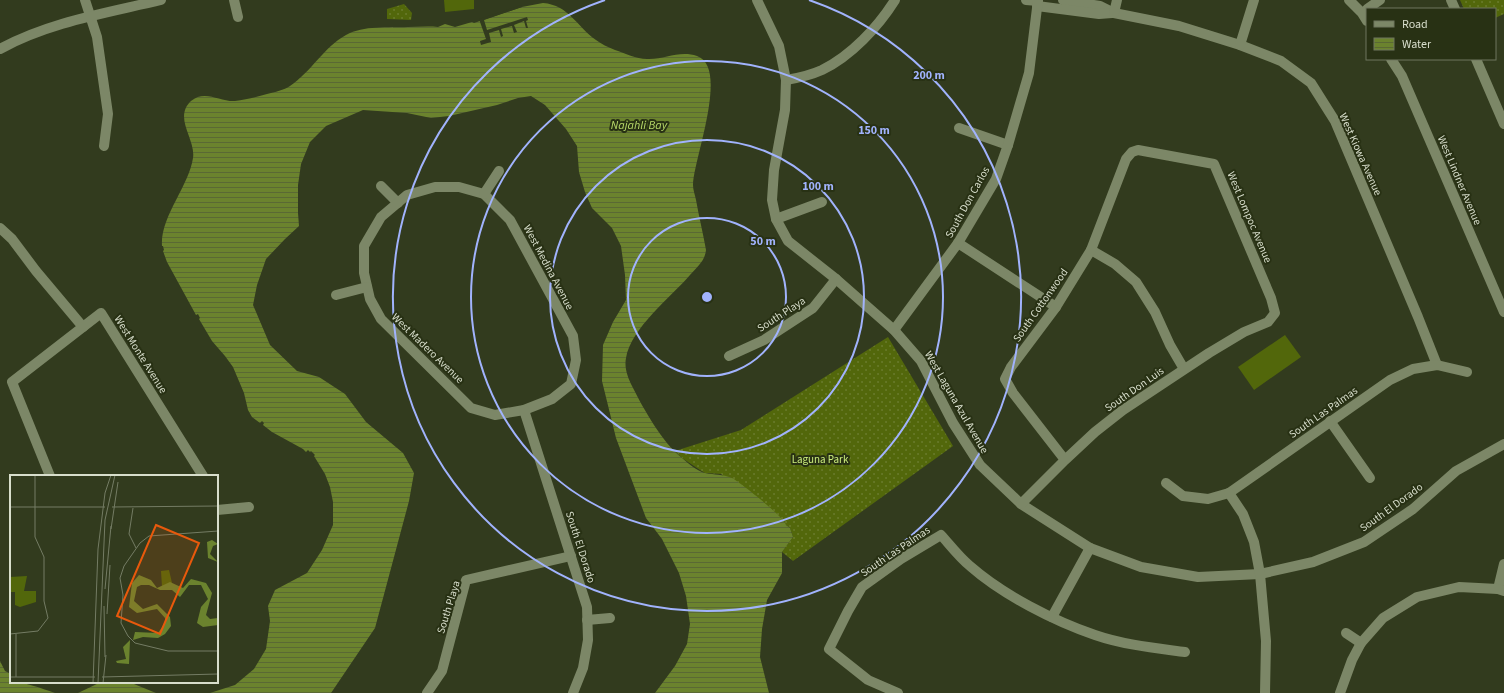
<svg xmlns="http://www.w3.org/2000/svg" width="1504" height="693" font-family="'Source Sans 3',sans-serif">
  <style>
    .grass { fill: url(#grass-dots) }
    .pitch { fill: #52670b }
    .water { fill: url(#water-rules) }
    .pier { fill: #323b1e }
    .lines { fill: none; stroke-linecap: round; stroke-linejoin: round }
    .minor { stroke: #7c8767; stroke-width: 10 }
    .tertiary { stroke: #7c8767; stroke-width: 10 }
    .ring { fill: none; stroke: #a1b3fd; stroke-width: 2 }
    .labels { text-anchor: middle; stroke-width: 4; stroke-linejoin: round; paint-order: stroke }
    .street-label { font-size: 11px; fill: #d8decc; stroke: #283114 }
    .park-label { font-size: 11px; fill: #cbed7d; stroke: #283114 }
    .water-label { font-size: 12px; font-style: italic; fill: #b8da69; stroke: #283114 }
    .inset-road { fill: none; stroke: #747c64; stroke-width: 1 }
    .view { fill: #e8590c; fill-opacity: 0.15; stroke: #e8590c; stroke-width: 2 }
    .inset-edge { fill: none; stroke: #d8decc; stroke-width: 2 }
    .centre { fill: #a1b3fd; stroke: #283114; stroke-width: 2 }
    .ring-label { font-size: 12px; text-anchor: middle; font-weight: bold; fill: #a1b3fd; stroke: #283114; stroke-width: 4; stroke-linejoin: round; paint-order: stroke }
  </style>
  <defs>
    <pattern id="grass-dots" width="8" height="8" patternUnits="userSpaceOnUse"><rect width="8" height="8" fill="#52670b"/><path d="M2 2h.1M6 6h.1" fill="none" stroke="#6a7c2d" stroke-width="1.8" stroke-linecap="round"/></pattern>
    <pattern id="water-rules" width="6" height="5" patternUnits="userSpaceOnUse"><rect width="6" height="5" fill="#6b832e"/><path d="M0 2.5h6" fill="none" stroke="#5a6934"/></pattern>
  </defs>
  <rect width="100%" height="100%" fill="#323b1e"/>
  <g class="grass">
    <path d="M1460 0H1504V14L1495 18V9H1464Z"/>
    <path d="M404 4 412 13 411 20 387 19V9Z"/>
    <path d="M888 337 953 446 793 561 782 552 793 537 790 528 721 474 705 473 700 470 682 458 675 451 741 430Z"/>
  </g>
  <g class="pitch">
    <path d="M444 0H474V9L445 12Z"/>
    <path d="M1285 335 1301 357 1254 390 1238 367Z"/>
  </g>
  <g class="water">
    <path d="M543 3C569 5 577 27 596 40 601 44 608 47 615 50 625 53 636 59 647 59 664 60 679 50 697 56 730 67 693 161 693 185 693 190 695 195 696 200 699 217 703 233 706 250 705 261 697 267 690 275 671 297 631 328 626 358 624 368 628 378 632 386 644 410 662 442 682 458 688 463 697 471 705 473 715 475 722 474 732 478 741 483 784 517 786 525L790 528 793 537 782 552V573L767 600 762 629 760 657 769 693H655L675 666 687 644 690 624 686 596 679 573 662 539 646 518 616 438 602 381 603 345 613 322 626 300 625 275 621 246 612 228 592 208 585 192 579 172 577 146 566 129 545 105 531 96 518 98 497 105 449 116 431 118 407 113 363 110 326 126 310 142 301 164 298 185V213L299 226 285 239 266 259 257 285 253 305 270 345 297 371 319 377 345 394 366 422 403 453 414 473 409 501 375 628 331 693H210L235 685 254 669 266 649 270 621 268 606 275 590 307 573 322 550 333 525V502L330 487 325 474 314 456 315 455 311 451 310 452 308 450 306 452 303 449 272 432 263 425 264 423 262 421 260 423 252 417 248 410 244 393 233 367 225 356 212 341 199 319 200 318 198 314 196 315 167 262 163 251 164 250 163 246H162C160 217 189 186 193 158 196 139 173 118 191 101 205 89 220 102 235 101 246 100 257 97 267 94 275 92 284 90 290 86 311 72 324 47 346 35 364 25 388 28 408 27 418 27 428 26 438 27L445 24 455 27 472 22 474 23 522 7Z"/>
    <path d="M0 661 5 671 11 674V682C26 682 40 688 55 693H0Z"/>
    <path d="M101 682H129L156 693H78Z"/>
  </g>
  <path class="pier" d="M521 5 522 7 484 20 487 30 527 17 528 20 526 21 528 28H526L524 21 514 25 517 32 514 33 512 26 501 29 503 36 501 37 499 30 489 33 491 42 481 45 480 41 486 39 479 19Z"/>
  <g class="lines">
    <g class="minor">
      <path d="M85 0 97 37 108 114 104 146"/>
      <path d="M234 0 238 17"/>
      <path d="M757 0 779 46 786 80 785 110 774 170 772 200 776 219 788 241 836 279 894 330 921 361 953 423 980 465 1021 504 1090 548 1141 567 1198 577 1260 574 1313 562 1364 542 1413 509 1456 471 1504 444"/>
      <path d="M1026 0 1038 1"/>
      <path d="M1063 0 1100 6 1114 13 1179 26 1240 45 1281 61 1311 83 1335 121 1418 317 1437 365"/>
      <path d="M1451 0 1455 9"/>
      <path d="M1037 6 1099 14 1112 13"/>
      <path d="M1367 9 1380 0"/>
      <path d="M1114 13 1117 0"/>
      <path d="M1240 45 1254 0"/>
      <path d="M1476 59 1504 124"/>
      <path d="M786 80C798 78 811 75 822 70 851 56 878 27 895 0"/>
      <path d="M959 128 1008 145"/>
      <path d="M381 186 398 203"/>
      <path d="M435 187H459L484 194 510 220 573 336 576 360 571 384 552 399 524 410 495 415 471 408 381 319 370 299 364 273V246L381 217 407 195Z"/>
      <path d="M484 194 499 171"/>
      <path d="M776 219 822 202"/>
      <path d="M0 228 12 239 36 271 83 327"/>
      <path d="M958 243 1056 307"/>
      <path d="M1091 250 1115 264 1136 282 1155 312 1170 345 1184 369"/>
      <path d="M336 295 367 287"/>
      <path d="M894 330 958 243 996 179 1008 145 1029 73 1038 0"/>
      <path d="M729 356 764 340 813 308 836 279"/>
      <path d="M524 410 587 607 588 640 583 668 573 693"/>
      <path d="M1330 421 1370 478"/>
      <path d="M50 476 12 382 101 313 203 476"/>
      <path d="M1166 483 1183 496 1208 499 1229 493 1390 380 1413 369 1437 365 1467 372"/>
      <path d="M1229 493 1243 514 1254 542 1260 574 1266 641 1265 693"/>
      <path d="M1021 504 1065 460 1095 432 1123 410 1209 353 1244 332 1268 322 1275 313 1271 298 1214 164 1138 150 1132 152 1126 159 1091 250 1056 307 1011 367 1005 379 1013 393 1065 460"/>
      <path d="M217 510 249 507"/>
      <path d="M1498 589 1504 564"/>
      <path d="M1052 617 1090 548"/>
      <path d="M587 620 610 618"/>
      <path d="M1346 633 1361 643"/>
      <path d="M427 693 442 671 466 580 571 556"/>
      <path d="M898 693 868 680 829 649 848 611 862 587 901 559 941 535C950 545 959 557 970 566 1003 595 1054 621 1095 635 1124 645 1155 648 1185 652"/>
      <path d="M1340 693 1352 660 1361 643 1383 618 1417 597 1459 587 1498 589 1504 591"/>
    </g>
    <g class="tertiary">
      <path d="M1349 0 1362 13 1367 21"/>
      <path d="M0 49C49 22 107 13 161 0"/>
      <path d="M1391 59 1402 76 1504 312"/>
    </g>
  </g>
  <g class="ring">
    <circle cx="707" cy="297" r="79"/>
    <circle cx="707" cy="297" r="157"/>
    <circle cx="707" cy="297" r="236"/>
    <path d="M809 0A314 314 0 1 1 605 0"/>
  </g>
  <g class="labels">
    <g class="street-label">
      <text transform="translate(1361 154) rotate(66)" y="4">West Kiowa Avenue</text>
      <text transform="translate(1460 180) rotate(67)" y="4">West Lindner Avenue</text>
      <text transform="translate(967 202) rotate(-61)" y="4">South Don Carlos</text>
      <text transform="translate(1250 217) rotate(67)" y="4">West Lompoc Avenue</text>
      <text transform="translate(549 267) rotate(62)" y="4">West Medina Avenue</text>
      <text transform="translate(1040 305) rotate(-55)" y="4">South Cottonwood</text>
      <text transform="translate(781 314) rotate(-33)" y="4">South Playa</text>
      <text transform="translate(428 348) rotate(44)" y="4">West Madero Avenue</text>
      <text transform="translate(141 354) rotate(58)" y="4">West Monte Avenue</text>
      <text transform="translate(1134 389) rotate(-35)" y="4">South Don Luis</text>
      <text transform="translate(957 402) rotate(60)" y="4">West Laguna Azul Avenue</text>
      <text transform="translate(1323 412) rotate(-35)" y="4">South Las Palmas</text>
      <text transform="translate(1391 507) rotate(-36)" y="4">South El Dorado</text>
      <text transform="translate(581 547) rotate(72)" y="4">South El Dorado</text>
      <text transform="translate(895 551) rotate(-34)" y="4">South Las Palmas</text>
      <text transform="translate(448 607) rotate(-73)" y="4">South Playa</text>
    </g>
    <g class="park-label">
      <text x="820" y="463">Laguna Park</text>
    </g>
    <g class="water-label">
      <text x="639" y="129">Najahli Bay</text>
    </g>
  </g>
  <g transform="translate(10 475)">
    <rect width="208" height="208" fill="#323b1e"/>
    <path d="M159 95 162 108 152 112 151 96ZM17 101 14 116H26V127L10 132 5 130V117H0V102Z" fill="#52670b"/>
    <path d="M202 65 208 69 203 71 200 79 208 87 198 83 197 67ZM129 100 141 105 147 113 160 107 173 113 181 104 196 108 202 118 196 140 200 144 208 143V150L193 152 187 148 191 132 198 124 191 110H179L170 122 162 115H150L139 110H131L127 112 124 126 133 134 147 129 160 142 161 151 155 159 148 163 133 162 123 165 125 157 148 158 155 148V143L147 134 127 138 119 132 122 108ZM120 165 119 189 107 188 106 186 116 184 113 172Z" fill="#6b832e"/>
    <path class="inset-road" d="M0 32H95M102 32 208 31M123 33 119 59 126 73M101 54 108 7M208 56 139 61 130 68 114 91 110 103 113 120 111 148 118 161 125 168 158 176H208M95 114 101 51M94 131 95 182M97 139 100 90M0 159 28 156 38 143 34 126V82L25 62V0M6 159V202M0 202H85M92 202 208 199M83 208 88 74 95 18 101 0M88 208 95 45 105 0M93 208 96 180"/>
    <path class="view" d="M146 50 189 68 150 159 107 141Z"/>
    <rect width="208" height="208" class="inset-edge"/>
  </g>
  <circle cx="707" cy="297" r="6" class="centre"/>
  <g class="ring-label">
    <text x="929" y="79">200 m</text>
    <text x="874" y="134">150 m</text>
    <text x="818" y="190">100 m</text>
    <text x="763" y="245">50 m</text>
  </g>
  <rect x="1366" y="8" width="130" height="52" fill="#283114" stroke="#6e765e"/>
  <rect x="1374" y="21" width="20" height="6" fill="#7c8767" stroke="#6e765e"/>
  <text x="1402" y="28" font-size="12" fill="#d8decc">Road</text>
  <rect x="1374" y="38" width="20" height="12" fill="url(#water-rules)" stroke="#6e765e"/>
  <text x="1402" y="48" font-size="12" fill="#d8decc">Water</text>
</svg>
